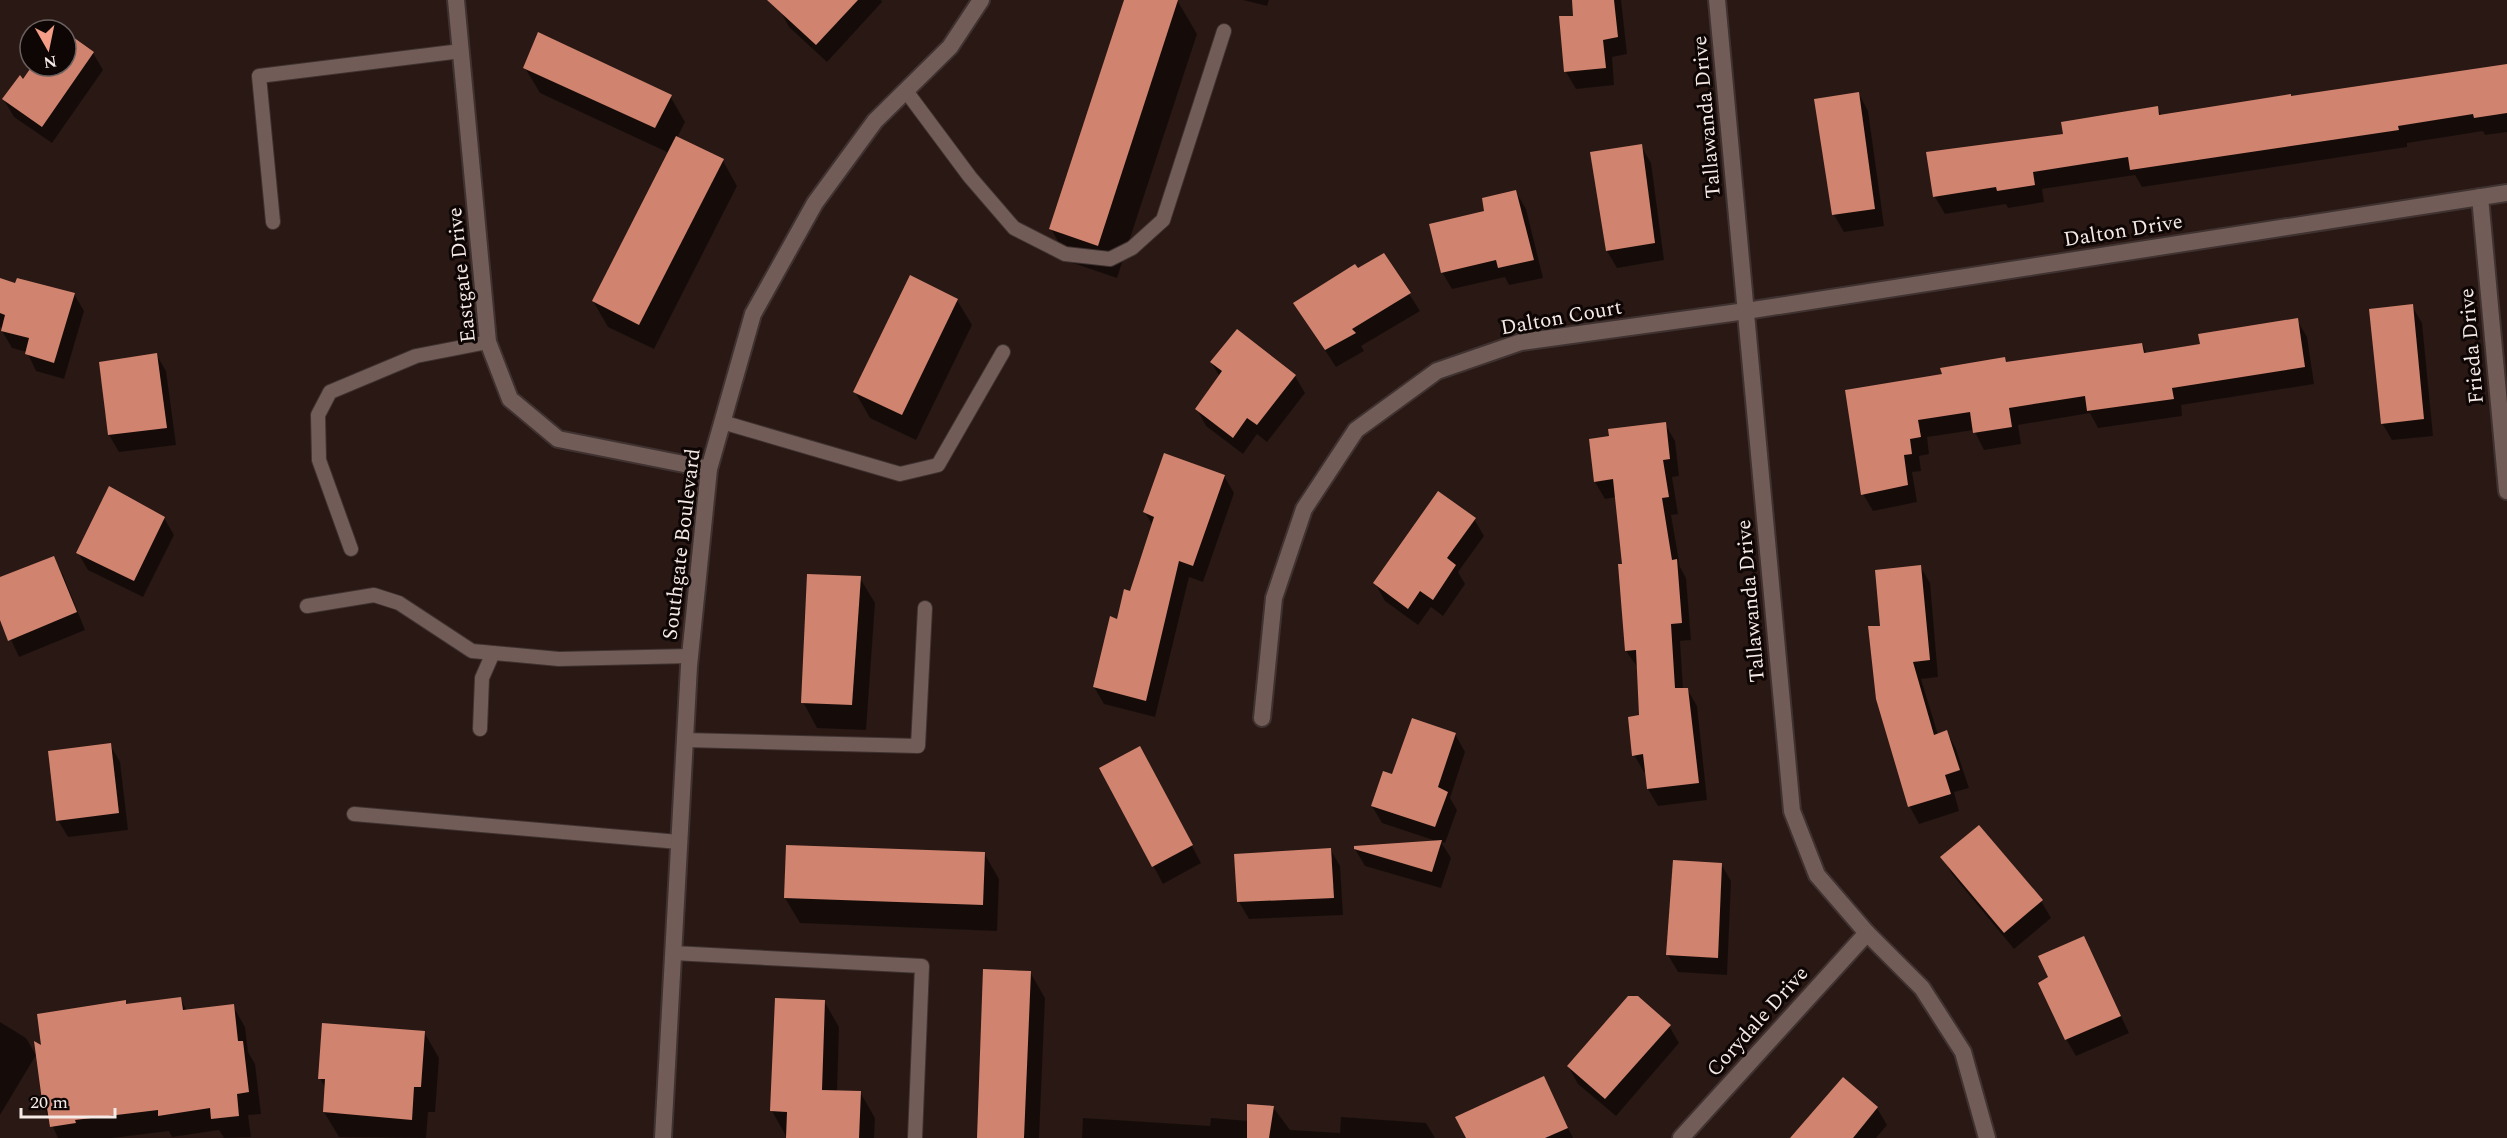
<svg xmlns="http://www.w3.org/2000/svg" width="2507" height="1138" font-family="Spectral,serif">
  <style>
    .shadow { fill: #0007 }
    .building { fill: #d0836f }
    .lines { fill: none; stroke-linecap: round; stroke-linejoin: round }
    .service-casing { stroke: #3f3230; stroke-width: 16 }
    .minor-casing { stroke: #3f3230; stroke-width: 20 }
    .service { stroke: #715c57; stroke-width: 14 }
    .minor { stroke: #715c57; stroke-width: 16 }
    .labels { text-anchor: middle; stroke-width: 6; stroke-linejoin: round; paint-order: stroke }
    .street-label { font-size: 21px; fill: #f6eae7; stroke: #0d0605 }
  </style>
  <rect width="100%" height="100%" fill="#291814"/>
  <g class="shadow">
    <path d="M789 0H881L882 2 827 62 789 27 780 10Z"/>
    <path d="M1125 0H1177L1197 34 1117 278 1070 262 1051 229Z"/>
    <path d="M1243 0H1269L1267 6Z"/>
    <path d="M1573 0H1621L1627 54 1612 57 1614 85 1576 89 1566 72 1561 17H1575Z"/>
    <path d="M66 34 93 53 103 70 52 143 14 117 4 100 23 81 34 66H66Z"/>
    <path d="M2507 66V132L2485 135 2483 131 2407 143V147L2142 187 2135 175 2042 189 2044 202 2008 208 2006 204 1945 214 1935 197 1928 153 2064 135 2157 108 2162 116Z"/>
    <path d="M525 68 670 96 685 122 677 138 723 161 737 186 654 349 608 327 593 301 669 153 540 93Z"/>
    <path d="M1859 94 1868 111 1884 226 1844 232 1834 215 1816 101Z"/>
    <path d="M1641 146 1651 163 1664 260 1617 268 1607 251Z"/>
    <path d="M1516 192 1526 209 1543 278 1509 285 1505 277 1452 289 1442 272 1486 212Z"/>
    <path d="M1384 255 1420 311 1361 346 1364 351 1336 367 1305 320 1358 270Z"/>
    <path d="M0 280 74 294 84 311 64 379 36 371 27 352 12 348 2 331 3 328 0 327Z"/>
    <path d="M957 300 972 325 916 440 870 418 855 392Z"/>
    <path d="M2412 306 2422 323 2433 436 2392 440 2382 423Z"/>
    <path d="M2297 320 2307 337 2314 384 2181 405 2182 416 2098 428 2090 413 2018 425 2021 444 1984 450 1974 430 1927 437 1929 454 1919 456 1921 471 1912 472 1917 502 1873 511 1863 494 1943 376 2004 359 2007 363 2142 344 2147 354 2202 345Z"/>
    <path d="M156 354 166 371 176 445 119 452 109 435 101 363Z"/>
    <path d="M1211 362 1295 376 1305 393 1267 442 1257 434 1243 454 1206 426 1197 409 1220 377Z"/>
    <path d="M1665 424 1675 441 1679 476 1672 477 1678 514 1671 515 1680 567 1686 578 1691 640 1680 641 1683 689H1687L1697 706 1707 800 1658 806 1648 789 1647 772H1644L1634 755 1641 716 1638 668 1626 651 1624 565 1616 497 1605 499 1595 482 1610 437Z"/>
    <path d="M1224 476 1234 493 1203 582 1189 577 1155 717 1104 704 1094 687 1131 593 1153 526 1144 511Z"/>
    <path d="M164 518 174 535 143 597 88 570 78 553Z"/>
    <path d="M1474 519 1484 536 1458 572 1465 584 1443 616 1431 607 1418 625 1385 601 1375 583Z"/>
    <path d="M54 558 63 575 85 630 19 657 0 616V579Z"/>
    <path d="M1920 566 1930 583 1938 677 1921 679 1938 735 1947 732 1956 749 1969 788 1954 792 1959 811 1919 824 1910 807 1878 699 1881 628Z"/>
    <path d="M860 578 875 603 866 730 817 728 803 702Z"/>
    <path d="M1455 734 1465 752 1450 798 1457 810 1445 843 1441 842 1451 858 1441 888 1365 866 1355 849 1439 842 1382 823 1372 806 1393 776Z"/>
    <path d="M110 745 120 762 128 830 68 837 58 820Z"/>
    <path d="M1149 765 1201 863 1163 884 1101 768Z"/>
    <path d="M1330 849 1340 866 1343 915 1249 919 1239 902Z"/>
    <path d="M984 853 999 879 997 931 800 923 785 898Z"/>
    <path d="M1942 857 2041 901 2051 918 2014 949 1952 874Z"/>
    <path d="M1675 861 1721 864 1731 881 1727 975 1678 972 1668 955Z"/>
    <path d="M2083 937 2129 1033 2076 1056 2066 1039Z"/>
    <path d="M1030 972 1045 998 1039 1138H978Z"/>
    <path d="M180 998 187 1011 233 1006 245 1027 248 1052 255 1064 261 1114 248 1115 251 1137 224 1138 219 1130 172 1137 169 1131 112 1138H58L44 1107 43 1048 125 1002 127 1005Z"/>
    <path d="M824 1001 839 1027 837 1092H860L875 1118 874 1138H787L772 1111Z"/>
    <path d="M0 1022 26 1038 36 1055 0 1115Z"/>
    <path d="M1669 1026 1679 1043 1616 1116 1578 1084 1568 1066Z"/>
    <path d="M424 1032 439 1058 435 1112H428L426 1138 339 1137 324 1112 326 1090 320 1078Z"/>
    <path d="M1543 1078 1573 1138H1467Z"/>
    <path d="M1843 1079 1877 1108 1887 1125 1876 1138H1792Z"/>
    <path d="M1273 1107 1290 1130 1340 1133 1341 1117 1426 1123 1435 1138H1082L1083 1118 1210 1126 1211 1118 1249 1121Z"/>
  </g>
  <g class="building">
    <path d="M767 0H858L816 45Z"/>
    <path d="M1124 0H1178L1098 246 1049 229Z"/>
    <path d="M1572 0H1614L1618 37 1603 40 1606 68 1564 72 1559 16H1573Z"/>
    <path d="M66 32 94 52 42 127 2 99 20 75 23 79 32 66H66Z"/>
    <path d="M538 32 672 95 655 128 523 68Z"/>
    <path d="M2507 64V113L2474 118 2473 114 2398 126 2399 130 2130 170 2128 157 2033 172 2035 185 1997 191 1996 187 1933 197 1926 152 2063 134 2061 122 2158 106 2159 115 2291 94V96Z"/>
    <path d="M1859 92 1875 209 1832 215 1814 99Z"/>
    <path d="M676 136 724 159 639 325 592 301Z"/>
    <path d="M1642 144 1655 243 1606 251 1590 152Z"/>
    <path d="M1516 190 1534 260 1498 268 1496 260 1441 273 1429 224 1484 211 1482 198Z"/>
    <path d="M1384 253 1411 293 1352 329 1356 333 1325 350 1293 303 1355 264 1358 268Z"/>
    <path d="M910 275 958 299 902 415 853 392Z"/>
    <path d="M0 278 15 283 17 278 75 293 54 363 25 354 29 338 1 331 5 315 0 313Z"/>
    <path d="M2413 304 2424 419 2381 424 2369 309Z"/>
    <path d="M2298 318 2305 367 2172 388 2174 399 2087 411 2085 396 2009 408 2012 427 1973 433 1970 412 1918 420 1921 437 1910 439 1912 454 1904 455 1908 485 1861 495 1845 390 1942 374 1940 368 2005 357 2006 362 2142 343 2144 353 2200 344 2198 334Z"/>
    <path d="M1237 329 1296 375 1257 425 1247 418 1233 438 1195 409 1222 371 1210 362Z"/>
    <path d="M157 353 167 428 108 435 99 362Z"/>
    <path d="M1666 422 1670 459 1663 460 1669 497 1662 498 1672 560 1677 559 1682 623 1671 624 1675 688H1688L1699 783 1647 789 1643 754 1632 756 1628 717 1639 715 1636 650 1625 651 1618 564H1622L1613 479 1594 482 1589 439 1609 436 1608 429Z"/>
    <path d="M1164 453 1225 475 1193 566 1179 561 1146 701 1093 687 1110 616 1117 619 1124 589 1130 591 1154 517 1143 512Z"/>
    <path d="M109 486 165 517 134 581 76 553Z"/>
    <path d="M1438 491 1476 518 1447 558 1456 565 1433 600 1420 591 1408 609 1373 583Z"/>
    <path d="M54 556 77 612 8 641 0 620V577Z"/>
    <path d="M1921 565 1930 660 1913 662 1934 735 1947 730 1960 770 1945 775 1951 794 1908 807 1876 699 1868 626H1880L1875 570Z"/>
    <path d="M807 574 861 576 852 705 801 703Z"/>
    <path d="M1412 718 1456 733 1438 787 1448 792 1435 827 1371 806 1383 771 1392 774Z"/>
    <path d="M111 743 119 813 56 821 48 751Z"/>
    <path d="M1140 746 1193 845 1152 867 1099 768Z"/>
    <path d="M1979 825 2043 900 2004 933 1940 857Z"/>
    <path d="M1442 840 1432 872 1354 849V846Z"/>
    <path d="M786 845 985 852 983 905 784 898Z"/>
    <path d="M1331 848 1334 898 1237 902 1234 854Z"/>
    <path d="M1673 860 1722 863 1718 958 1666 955Z"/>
    <path d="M2084 936 2121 1016 2065 1040 2038 983 2048 977 2038 956Z"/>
    <path d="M983 969 1031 971 1024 1138H977Z"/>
    <path d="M1628 996H1638L1671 1025 1605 1099 1567 1066Z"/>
    <path d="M181 997 183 1010 234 1004 238 1041H243L249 1092 237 1094 239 1116 211 1119 210 1108 158 1116V1110L75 1120 76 1123 50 1127 47 1108H43L34 1041 41 1045 37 1014 126 1000V1004Z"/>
    <path d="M775 998 825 1000 822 1090 861 1091 859 1138H786L787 1112 770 1111Z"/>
    <path d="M322 1023 425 1031 421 1087H414L412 1120 323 1112 325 1079H318Z"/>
    <path d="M1544 1076 1568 1128 1545 1138H1466L1455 1117Z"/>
    <path d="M1843 1077 1878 1107 1853 1138H1790Z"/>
    <path d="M1247 1104 1274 1106 1269 1138H1247Z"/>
  </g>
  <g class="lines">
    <g class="service-casing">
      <g id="service">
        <path d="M906 91 970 177 1014 228 1065 254 1110 259 1132 248 1163 220 1224 31"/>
        <path d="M273 222 259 76 461 51"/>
        <path d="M722 422 900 474 938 465 1003 352"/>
        <path d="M351 549 319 460 318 415 330 392 416 356 488 342"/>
        <path d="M307 606 374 595 399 603 472 651 559 659 690 656"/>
        <path d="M480 729 482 678 493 653"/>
        <path d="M685 740 918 746 925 608"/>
        <path d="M354 814 679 842"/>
        <path d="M673 953 922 966 915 1138"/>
      </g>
    </g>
    <g class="minor-casing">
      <g id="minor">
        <path d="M456 0 488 342 510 399 558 439 709 469"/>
        <path d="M1717 0 1792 811 1817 875 1867 933 1922 988 1963 1052 1987 1138"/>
        <path d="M2480 197 2507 491"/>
        <path d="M1262 718 1274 598 1304 509 1356 430 1437 371 1521 342 1746 311 2507 193"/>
        <path d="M663 1138 689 666 709 469 753 314 815 203 875 121 950 47 981 0"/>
        <path d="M1681 1138 1867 933"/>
      </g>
    </g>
    <use href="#service" class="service"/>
    <use href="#minor" class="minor"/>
  </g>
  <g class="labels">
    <g class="street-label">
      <text transform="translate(1706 117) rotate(-95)" y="7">Tallawanda Drive</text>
      <text transform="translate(2123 230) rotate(-9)" y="7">Dalton Drive</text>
      <text transform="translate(461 275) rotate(-96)" y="7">Eastgate Drive</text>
      <text transform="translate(1561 317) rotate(-10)" y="7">Dalton Court</text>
      <text transform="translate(2471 346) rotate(-95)" y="7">Frieda Drive</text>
      <text transform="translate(681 544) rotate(-83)" y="7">Southgate Boulevard</text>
      <text transform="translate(1750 601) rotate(-95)" y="7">Tallawanda Drive</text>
      <text transform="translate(1757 1021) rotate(-48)" y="7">Corydale Drive</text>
    </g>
  </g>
  <g transform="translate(48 48) rotate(171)"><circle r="28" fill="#0d0605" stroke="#6a615f" stroke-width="1.5"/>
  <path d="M0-4.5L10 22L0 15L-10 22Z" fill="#f49e88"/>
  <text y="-9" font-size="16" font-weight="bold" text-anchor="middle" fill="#f6eae7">N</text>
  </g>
  <path d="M21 1108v9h94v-9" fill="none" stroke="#f6eae7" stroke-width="3"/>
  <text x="30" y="1108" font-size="18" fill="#f6eae7" stroke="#0d0605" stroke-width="4.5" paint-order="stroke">20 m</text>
</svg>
